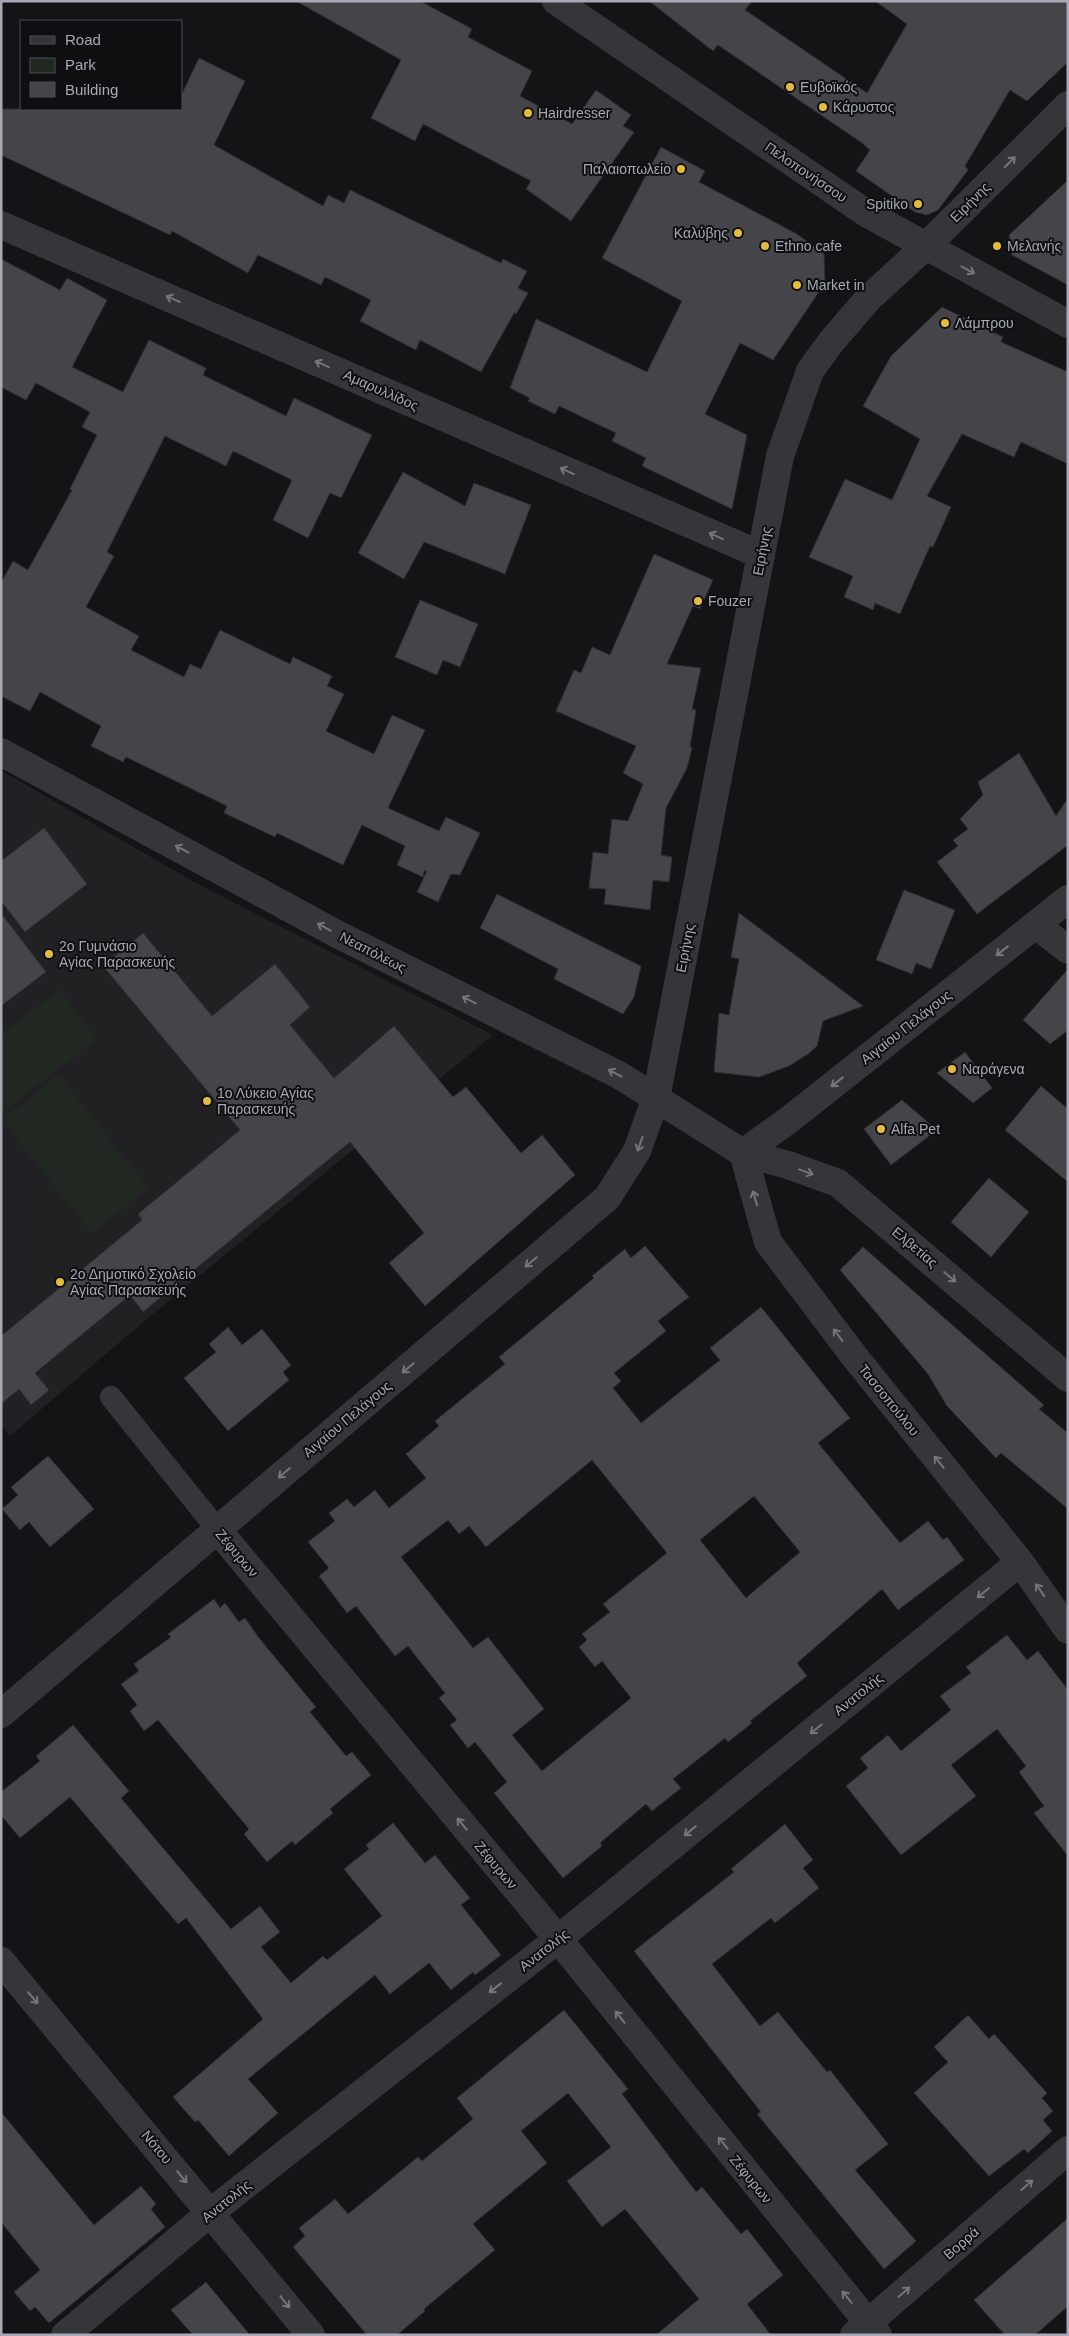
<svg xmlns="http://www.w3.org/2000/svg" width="1069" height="2336" font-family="Helvetica,sans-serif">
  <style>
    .built { fill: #212023 }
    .green { fill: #212822 }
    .building { fill: #444449; stroke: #2f2e32; fill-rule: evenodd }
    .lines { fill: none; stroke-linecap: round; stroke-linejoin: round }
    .pedestrian { stroke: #36363a; stroke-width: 22 }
    .minor { stroke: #36363a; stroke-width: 28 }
    .tertiary { stroke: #36363a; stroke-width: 28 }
    .oneway { stroke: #74767e }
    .poi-dot { fill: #e3bc3f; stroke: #0f0f11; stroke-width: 2 }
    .labels { text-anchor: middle; stroke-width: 4; stroke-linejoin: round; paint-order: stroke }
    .poi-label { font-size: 14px; fill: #a7aab5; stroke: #0f0f11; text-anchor: start }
    .street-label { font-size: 14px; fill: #a7aab5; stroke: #0f0f11 }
  </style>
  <rect width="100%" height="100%" fill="#141416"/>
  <path class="built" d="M2 771 194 882 493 1035 148 1318 10 1436 1 1425Z"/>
  <g class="green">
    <path d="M59 990 97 1039 1 1113V1035Z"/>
    <path d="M59 1075 148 1188 92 1233 2 1120Z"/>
  </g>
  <g class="building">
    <path d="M296 1H420L472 29 468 37 532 71 520 96 572 124 596 90 631 115 623 126 634 132 571 221 526 189 531 181 423 124 415 141 371 118 401 60Z"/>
    <path d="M649 1H752L745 10 867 93 907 24 875 1H1068V62L1027 101 1010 90 965 166 968 170 938 210 927 215 915 212 856 171 870 150 862 143 718 45 713 51Z"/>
    <path d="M199 58 245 81 214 145 323 206 328 195 344 203 350 190 501 263 503 259 527 271 518 288 528 293 516 314 514 313 481 372 420 340 416 350 360 321 371 300 325 277 321 285 258 255 248 273 172 231 170 235 1 155V109H181V96Z"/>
    <path d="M661 147 705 171 699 182 797 234 824 254 825 283 773 360 740 343 705 414 747 435 732 509 642 466 646 458 612 441 616 433 559 406 555 414 528 401 530 398 510 388 536 319 647 372 682 301 602 258Z"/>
    <path d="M1068 180V285L1012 255 1009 235Z"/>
    <path d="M1 259 60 290 67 278 107 300 72 367 123 392 149 340 206 368 203 375 286 416 294 398 372 435 341 498 330 493 308 538 273 520 292 480 233 451 226 466 165 436 107 552 114 556 86 607 139 636 131 650 184 677 190 664 201 669 220 630 290 664 293 657 332 676 327 686 344 694 326 731 374 754 392 715 425 730 388 808 439 831 446 817 480 833 460 875 451 874 438 902 417 892 427 871H424L423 877 397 865 405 846 362 825 343 865 277 833 275 837 224 813 227 806 126 757 123 762 91 746 101 726 40 692 30 711 1 696V583L13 561 28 570 72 490 70 489 97 435 82 427 90 412 36 383 26 400 1 387Z"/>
    <path d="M942 307 1003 337 1001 342 1068 372V464L1021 442 1014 457 962 434 927 496 951 507 933 547 930 546 900 614 875 603 873 610 844 597 853 576 809 557 845 479 892 500 920 439 863 406 891 356Z"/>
    <path d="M403 472 465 506 474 483 531 505 505 574 424 542 404 579 358 553Z"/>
    <path d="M654 554 713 580 700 609 693 606 667 664 701 668 692 709 696 710 690 747 692 748 687 768 666 808 661 855 672 857 669 882 653 880 650 910 604 904 606 889 589 888 593 852 608 854 612 819 628 821 643 784 623 773 636 746 556 711 574 670 581 673 592 647 610 655Z"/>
    <path d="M420 600 478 624 460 667 443 660 437 675 395 657Z"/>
    <path d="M1019 753 1056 816 1068 798V845L977 914 937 862 958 846 953 840 968 829 960 819 983 795 978 782Z"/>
    <path d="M44 828 87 884 25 932 1 901V861Z"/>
    <path d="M904 890 955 910 931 969 916 963 912 974 876 960Z"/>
    <path d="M497 894 641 966 634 997 623 1014 554 979 558 969 480 928Z"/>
    <path d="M1 913 46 972 1 1006Z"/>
    <path d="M739 913 863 1006 823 1021 817 1046 808 1054 789 1066 759 1077 714 1072 719 1013 729 1015 739 959 731 957Z"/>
    <path d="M143 933 212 1016 275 964 310 1007 290 1025 334 1078 394 1026 453 1097 466 1087 521 1153 542 1135 575 1175 425 1306 389 1263 424 1233 350 1142 143 1312 130 1295 35 1373 49 1390 31 1405 19 1389 1 1404V1336L142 1220 138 1214 240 1130 103 966Z"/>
    <path d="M1068 969V1030L1050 1044 1023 1020Z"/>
    <path d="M965 1052 992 1088 973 1103 937 1073Z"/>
    <path d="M1041 1086 1068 1109V1182L1005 1130Z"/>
    <path d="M902 1100 937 1130 891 1165 864 1129Z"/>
    <path d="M989 1178 1029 1212 991 1257 951 1222Z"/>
    <path d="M645 1246 689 1297 658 1321 666 1331 614 1373 621 1381 613 1388 641 1423 720 1360 710 1348 761 1307 850 1418 818 1443 900 1543 928 1521 943 1540 947 1537 964 1560 898 1610 882 1589 797 1663 807 1676 750 1721 752 1723 728 1742 725 1738 673 1779 681 1788 652 1811 646 1804 600 1843 602 1846 563 1878 494 1793 507 1782 475 1742 468 1748 450 1725 457 1720 439 1698 445 1693 408 1646 395 1656 356 1606 347 1613 319 1576 329 1568 308 1542 335 1521 329 1513 347 1499 354 1507 375 1490 389 1508 426 1478 406 1454 439 1426 435 1421 505 1364 499 1357 594 1278 592 1276 625 1249 631 1258ZM592 1460 667 1553 603 1604 610 1612 582 1634 587 1640 579 1647 595 1667 602 1661 631 1698 542 1771 512 1735 544 1709 488 1637 473 1648 401 1557 448 1520 459 1534 469 1526 486 1547ZM754 1496 800 1552 746 1598 700 1540Z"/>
    <path d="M863 1247 1044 1405 1039 1409 1068 1433V1509L1001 1453 996 1458 947 1406 928 1374 840 1270Z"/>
    <path d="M228 1327 242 1345 262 1329 291 1365 283 1372 289 1380 228 1431 184 1378 216 1352 209 1344Z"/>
    <path d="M48 1456 94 1509 50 1547 29 1522 20 1530 2 1509 18 1495 11 1487Z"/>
    <path d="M214 1599 220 1608 225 1603 239 1622 245 1618 259 1638 316 1707 310 1712 346 1756 352 1752 371 1775 330 1809 333 1813 295 1845 292 1841 267 1862 244 1834 249 1829 158 1720 144 1731 130 1711 137 1705 121 1684 139 1671 134 1664 171 1637 168 1634Z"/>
    <path d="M1007 1635 1027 1660 1038 1651 1068 1690V1856L1034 1813 1044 1806 1019 1772 1026 1766 997 1729 951 1765 976 1796 901 1855 846 1786 868 1768 860 1758 888 1735 901 1751 951 1710 940 1696 971 1673 966 1667Z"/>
    <path d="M73 1725 129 1791 121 1798 231 1929 260 1906 280 1932 261 1947 291 1983 323 1956 327 1960 382 1916 344 1869 369 1849 366 1845 393 1823 425 1863 435 1855 470 1898 461 1905 501 1955 475 1975 473 1972 451 1990 429 1963 390 1994 375 1975 248 2079 278 2113 229 2156 198 2120 195 2122 173 2097 263 2019 186 1918 178 1924 70 1797 20 1838 1 1815V1792L40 1761 36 1756Z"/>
    <path d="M785 1824 813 1860 803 1868 819 1888 775 1923 771 1918 712 1964 760 2026 778 2012 827 2072 830 2070 888 2144 855 2170 916 2241 884 2269 757 2114 761 2112 634 1951 734 1872 731 1869Z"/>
    <path d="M564 2010 628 2089 622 2094 696 2192 702 2187 741 2234 747 2229 783 2275 747 2304 771 2335H656L699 2299 625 2209 602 2227 567 2181 611 2147 568 2093 521 2131 547 2163 473 2224 495 2250 424 2309 425 2311 397 2335H367L293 2247 305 2236 299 2228 335 2199 348 2214 418 2157 422 2161 473 2119 457 2098Z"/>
    <path d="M968 2015 989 2039 994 2034 1047 2093 1042 2098 1053 2111 1043 2120 1052 2131 1028 2153 1024 2149 989 2176 914 2093 948 2062 934 2047Z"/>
    <path d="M1 2112 94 2225 141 2186 156 2204 151 2209 165 2227 49 2323 35 2307 30 2311 14 2292 40 2270 1 2222Z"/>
    <path d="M1068 2218V2306L1035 2335H1005L974 2300Z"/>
    <path d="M206 2282 250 2335H193L171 2310Z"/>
  </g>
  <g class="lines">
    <path class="pedestrian" d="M111 1397 217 1529"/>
    <g class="minor">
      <path d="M1 225 761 555"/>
      <path d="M1036 925 1068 950"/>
      <path d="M217 1529 558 1939 878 2335"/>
      <path d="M1 1714 607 1198 637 1151 656 1098"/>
      <path d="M1 1961 311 2335"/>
      <path d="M65 2335 211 2212 558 1939 1020 1562"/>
      <path d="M854 2335 1068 2150"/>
    </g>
    <g class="tertiary">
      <path d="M556 1 866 213 1068 324"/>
      <path d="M1 752 337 934 619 1075 743 1153 788 1165 838 1183 1068 1378"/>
      <path d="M656 1098 780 456 810 371 831 342 868 299 926 246 1068 105"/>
      <path d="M743 1153 768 1242 854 1356 1020 1562 1068 1630"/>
      <path d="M743 1153 790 1119 1068 899"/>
    </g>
  </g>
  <defs><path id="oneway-shaft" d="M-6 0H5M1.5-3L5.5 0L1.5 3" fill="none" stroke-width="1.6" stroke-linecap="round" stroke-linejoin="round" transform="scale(1.25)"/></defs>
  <g class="oneway">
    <use href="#oneway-shaft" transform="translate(1010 162) rotate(-45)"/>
    <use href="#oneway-shaft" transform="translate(968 270) rotate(29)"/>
    <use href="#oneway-shaft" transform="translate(173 299) rotate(-156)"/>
    <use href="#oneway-shaft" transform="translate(322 364) rotate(-156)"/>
    <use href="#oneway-shaft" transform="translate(567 471) rotate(-156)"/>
    <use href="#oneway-shaft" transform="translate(716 536) rotate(-156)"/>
    <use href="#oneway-shaft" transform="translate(182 849) rotate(-152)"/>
    <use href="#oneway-shaft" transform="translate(324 927) rotate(-151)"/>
    <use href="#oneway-shaft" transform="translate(1002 951) rotate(142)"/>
    <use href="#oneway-shaft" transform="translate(469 1000) rotate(-153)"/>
    <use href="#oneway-shaft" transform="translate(615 1073) rotate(-152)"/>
    <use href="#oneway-shaft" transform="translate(837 1082) rotate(142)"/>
    <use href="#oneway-shaft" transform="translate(640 1144) rotate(110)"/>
    <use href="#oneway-shaft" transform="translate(806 1172) rotate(20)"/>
    <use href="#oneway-shaft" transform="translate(755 1198) rotate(-106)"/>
    <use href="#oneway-shaft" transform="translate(531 1262) rotate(140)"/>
    <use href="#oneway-shaft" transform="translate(950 1277) rotate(40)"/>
    <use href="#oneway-shaft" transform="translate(838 1335) rotate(-127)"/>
    <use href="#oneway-shaft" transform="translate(408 1368) rotate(140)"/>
    <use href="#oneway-shaft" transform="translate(939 1462) rotate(-129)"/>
    <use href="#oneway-shaft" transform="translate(284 1473) rotate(140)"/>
    <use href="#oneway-shaft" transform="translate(1040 1590) rotate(-125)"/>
    <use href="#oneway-shaft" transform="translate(983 1593) rotate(141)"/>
    <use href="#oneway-shaft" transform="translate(816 1729) rotate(141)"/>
    <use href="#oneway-shaft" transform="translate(462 1824) rotate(-130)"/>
    <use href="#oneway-shaft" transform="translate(690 1831) rotate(141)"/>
    <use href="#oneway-shaft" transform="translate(495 1988) rotate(142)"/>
    <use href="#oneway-shaft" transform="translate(33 1998) rotate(50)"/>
    <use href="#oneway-shaft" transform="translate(620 2017) rotate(-129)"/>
    <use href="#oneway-shaft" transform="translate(723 2143) rotate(-129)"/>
    <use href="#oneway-shaft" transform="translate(182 2177) rotate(50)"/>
    <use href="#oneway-shaft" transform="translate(1027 2185) rotate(-41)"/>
    <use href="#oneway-shaft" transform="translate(904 2292) rotate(-41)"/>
    <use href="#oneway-shaft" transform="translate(847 2297) rotate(-129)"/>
    <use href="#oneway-shaft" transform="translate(285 2302) rotate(51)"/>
  </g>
  <g class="poi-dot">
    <circle cx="790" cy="87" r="5"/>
    <circle cx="823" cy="107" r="5"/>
    <circle cx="528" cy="113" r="5"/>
    <circle cx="681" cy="169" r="5"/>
    <circle cx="918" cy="204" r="5"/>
    <circle cx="738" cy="233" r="5"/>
    <circle cx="765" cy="246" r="5"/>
    <circle cx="997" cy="246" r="5"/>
    <circle cx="797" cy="285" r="5"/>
    <circle cx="945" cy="323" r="5"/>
    <circle cx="698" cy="601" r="5"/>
    <circle cx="49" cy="954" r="5"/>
    <circle cx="952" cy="1069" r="5"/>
    <circle cx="207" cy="1101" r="5"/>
    <circle cx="881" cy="1129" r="5"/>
    <circle cx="60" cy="1282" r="5"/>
  </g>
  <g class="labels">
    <g class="poi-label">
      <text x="800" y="92">Ευβοϊκός</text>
      <text x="833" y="112">Κάρυστος</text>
      <text x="538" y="118">Hairdresser</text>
      <text x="671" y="174" text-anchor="end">Παλαιοπωλείο</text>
      <text x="908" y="209" text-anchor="end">Spitiko</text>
      <text x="728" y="238" text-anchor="end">Καλύβης</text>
      <text x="775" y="251">Ethno cafe</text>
      <text x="1007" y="251">Μελανής</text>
      <text x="807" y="290">Market in</text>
      <text x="955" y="328">Λάμπρου</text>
      <text x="708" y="606">Fouzer</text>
      <text x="59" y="951">2ο Γυμνάσιο<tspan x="59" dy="16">Αγίας Παρασκευής</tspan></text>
      <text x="962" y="1074">Ναράγενα</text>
      <text x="217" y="1098">1ο Λύκειο Αγίας<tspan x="217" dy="16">Παρασκευής</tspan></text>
      <text x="891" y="1134">Alfa Pet</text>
      <text x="70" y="1279">2ο Δημοτικό Σχολείο<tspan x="70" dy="16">Αγίας Παρασκευής</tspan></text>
    </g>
    <g class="street-label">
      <text transform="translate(806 172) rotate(34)" y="5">Πελοπονήσσου</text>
      <text transform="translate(970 202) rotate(-45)" y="5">Ειρήνης</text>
      <text transform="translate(381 390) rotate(24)" y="5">Αμαρυλλίδος</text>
      <text transform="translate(762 551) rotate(-79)" y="5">Ειρήνης</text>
      <text transform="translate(685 948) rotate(-79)" y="5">Ειρήνης</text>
      <text transform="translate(373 952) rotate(27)" y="5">Νεαπόλεως</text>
      <text transform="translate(906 1027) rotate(-38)" y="5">Αιγαίου Πελάγους</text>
      <text transform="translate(915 1247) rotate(40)" y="5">Ελβετίας</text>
      <text transform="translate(889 1400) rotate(51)" y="5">Τασσοπούλου</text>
      <text transform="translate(347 1419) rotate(-40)" y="5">Αιγαίου Πελάγους</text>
      <text transform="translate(237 1553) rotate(50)" y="5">Ζέφυρων</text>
      <text transform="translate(858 1694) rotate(-39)" y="5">Ανατολής</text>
      <text transform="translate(496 1865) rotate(50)" y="5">Ζέφυρων</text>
      <text transform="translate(544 1950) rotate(-38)" y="5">Ανατολής</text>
      <text transform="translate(157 2147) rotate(50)" y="5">Νότου</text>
      <text transform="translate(751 2179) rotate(51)" y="5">Ζέφυρων</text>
      <text transform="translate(226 2201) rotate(-39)" y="5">Ανατολής</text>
      <text transform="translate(961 2243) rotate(-41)" y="5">Βορρά</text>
    </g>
  </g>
  <rect width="1069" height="2336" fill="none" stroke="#a7aab5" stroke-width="5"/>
  <rect x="20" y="20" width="162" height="90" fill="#0f0f11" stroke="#4c4d53"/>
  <rect x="30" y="36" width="25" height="8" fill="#36363a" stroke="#4c4d53"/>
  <text x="65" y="45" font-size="15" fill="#a7aab5">Road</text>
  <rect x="30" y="58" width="25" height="15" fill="#212822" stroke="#4c4d53"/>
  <text x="65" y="70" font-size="15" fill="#a7aab5">Park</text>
  <rect x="30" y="82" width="25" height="15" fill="#444449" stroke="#4c4d53"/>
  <text x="65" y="95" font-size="15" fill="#a7aab5">Building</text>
</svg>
